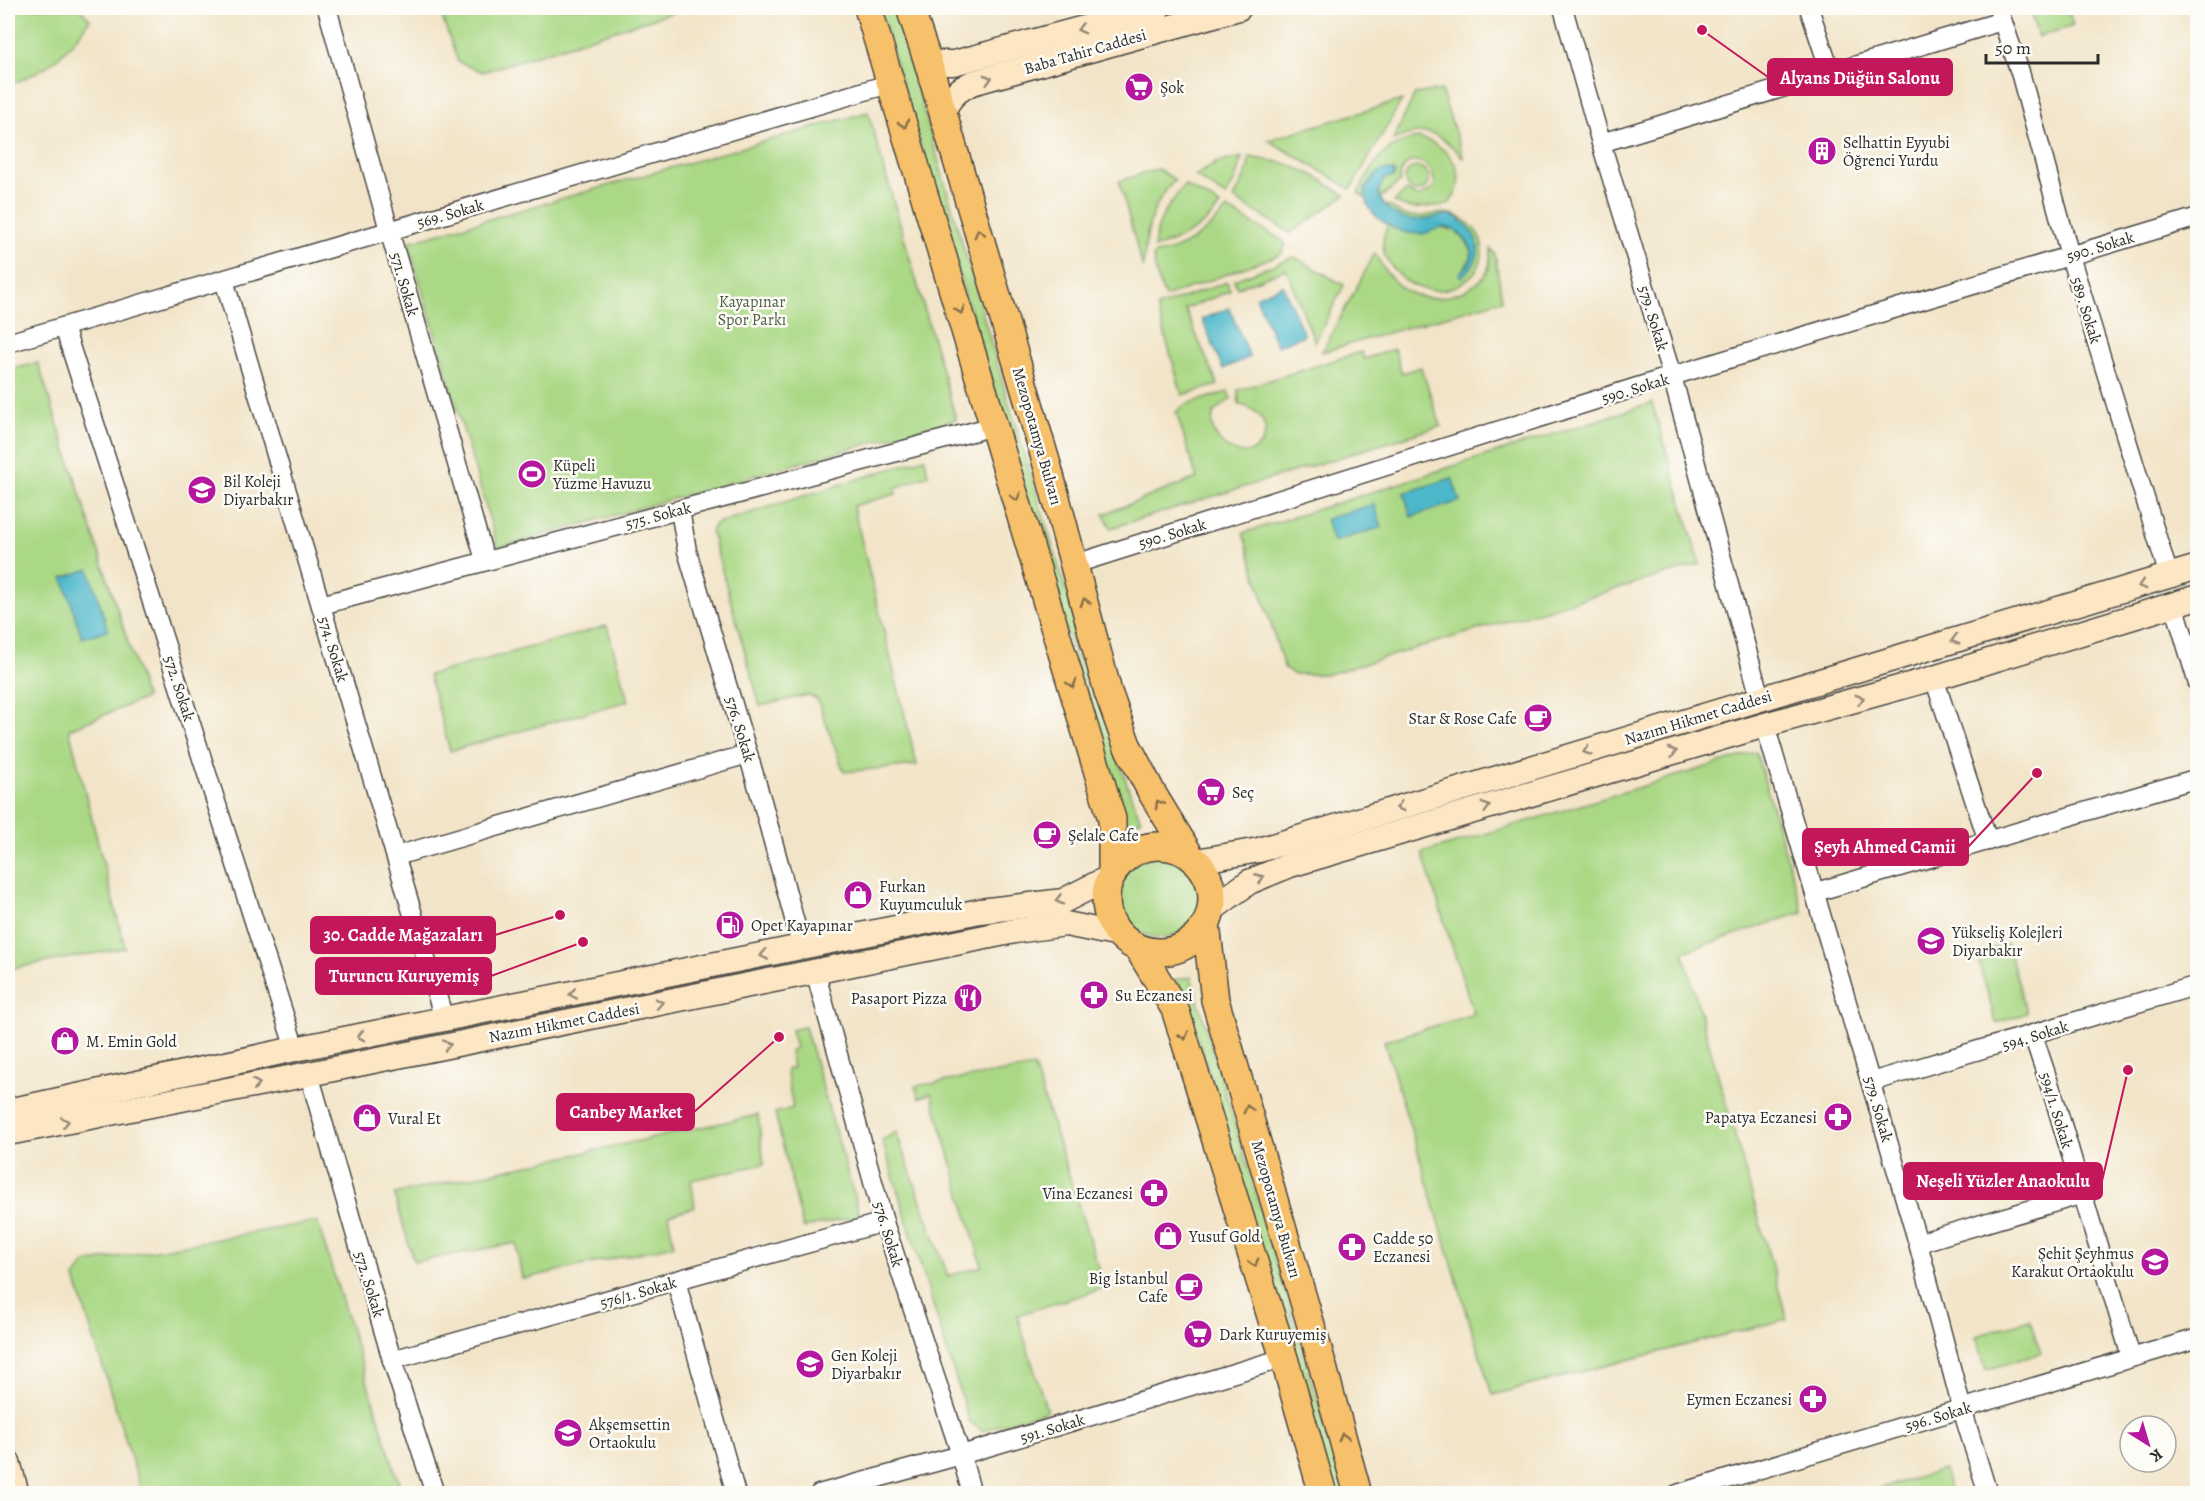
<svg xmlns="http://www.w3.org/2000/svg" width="2205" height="1501" font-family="Alegreya,serif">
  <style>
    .green { fill: #aad885; stroke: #6a8258; stroke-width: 1.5 }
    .water { fill: #4db8ca; stroke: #3c727a; stroke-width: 1.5 }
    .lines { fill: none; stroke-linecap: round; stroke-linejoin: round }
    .street-casing { stroke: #494743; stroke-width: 21 }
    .secondary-casing { stroke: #494743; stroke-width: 27 }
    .primary-casing { stroke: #494743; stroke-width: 30 }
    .street { stroke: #fff; stroke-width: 18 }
    .secondary { stroke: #fce6c4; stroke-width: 24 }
    .primary { stroke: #f7c06b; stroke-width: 27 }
    .oneway { stroke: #948878 }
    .oneway2 { stroke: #876e48 }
    .labels { text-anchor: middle; stroke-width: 5; stroke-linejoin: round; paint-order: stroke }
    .street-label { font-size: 16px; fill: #2b2b2b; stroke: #fdfcf7 }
    .poi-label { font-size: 16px; fill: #2b2b2b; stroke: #fdfcf7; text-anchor: start }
    .park-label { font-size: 16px; fill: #515f46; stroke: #fdfcf7 }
    .leader { fill: none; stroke: #c2185b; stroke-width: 2 }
    .callout-dot { fill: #c2185b; stroke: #fdfcf7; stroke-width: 2 }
    .callout { fill: #c2185b; stroke: #c2185b; stroke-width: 2 }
    .callout-label { font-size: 18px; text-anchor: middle; font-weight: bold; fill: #fff }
  </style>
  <rect width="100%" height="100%" fill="#fdfcf7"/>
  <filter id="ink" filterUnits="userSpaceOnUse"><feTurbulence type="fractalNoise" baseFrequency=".0167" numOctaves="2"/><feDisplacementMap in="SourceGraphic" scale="12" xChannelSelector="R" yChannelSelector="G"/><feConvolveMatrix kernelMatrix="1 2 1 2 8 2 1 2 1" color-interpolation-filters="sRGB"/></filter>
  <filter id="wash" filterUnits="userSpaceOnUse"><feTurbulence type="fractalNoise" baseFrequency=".008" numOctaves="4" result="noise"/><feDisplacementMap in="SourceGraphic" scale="24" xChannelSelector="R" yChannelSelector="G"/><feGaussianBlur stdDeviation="1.35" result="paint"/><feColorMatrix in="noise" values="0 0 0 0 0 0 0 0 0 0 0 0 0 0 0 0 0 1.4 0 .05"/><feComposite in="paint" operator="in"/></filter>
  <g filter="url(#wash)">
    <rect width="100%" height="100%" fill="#f2e4c8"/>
    <g class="green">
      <path d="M8 8H79L90 19C66 55 48 71 8 85Z"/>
      <path d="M439 8H686L483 72 458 62Z"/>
      <path d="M879 8H894L1006 394 1107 724 1132 799 1141 820 1125 825Z"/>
      <path d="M2029 8H2068L2073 26 2038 37Z"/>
      <path d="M1441 90 1464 159C1439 132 1428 125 1393 140L1415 94Z"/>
      <path d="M1402 100 1351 189 1268 140Z"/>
      <path d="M868 112 956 419 498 548 408 242Z"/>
      <path d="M1419 138C1450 144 1474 179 1447 205 1425 205 1415 214 1394 202L1406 191 1418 197 1431 190 1435 184C1431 153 1399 155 1400 182L1380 198C1375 186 1385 178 1393 171L1383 170 1365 189 1366 198 1358 193C1373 164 1384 143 1419 138Z"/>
      <path d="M1242 157 1235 180 1226 196 1195 176 1216 163Z"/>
      <path d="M1249 157 1284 163 1313 175 1345 195 1291 233 1234 199 1248 169Z"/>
      <circle cx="1417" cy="179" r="12"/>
      <path d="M1158 169 1175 180C1149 206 1146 233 1143 269L1119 181Z"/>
      <path d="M1185 185 1220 205C1207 227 1179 240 1154 248 1157 219 1167 207 1185 185Z"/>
      <path d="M1388 205C1393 208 1398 213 1404 215 1426 222 1443 203 1466 221 1518 262 1434 327 1390 264 1381 252 1381 239 1388 225L1401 231 1442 227 1456 231 1466 241 1471 250V258L1460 274 1461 277 1478 250C1473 231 1462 212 1439 216 1430 218 1420 222 1410 221 1401 219 1392 213 1385 207Z"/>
      <path d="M1227 209 1282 240 1286 245 1281 254 1165 297 1157 277 1153 257 1155 254C1184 251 1208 231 1227 209Z"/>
      <path d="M1491 249 1495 254 1502 300 1322 352 1375 253C1394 291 1420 308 1461 292 1470 288 1482 281 1487 272 1490 266 1490 256 1491 249Z"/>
      <path d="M1294 257 1344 285 1315 342 1286 269 1237 288 1234 280Z"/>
      <path d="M1227 282 1230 291 1185 309 1218 385 1182 395 1157 307Z"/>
      <path d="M1394 349 1402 373 1421 367 1441 426 1111 528 1104 514 1197 478 1176 412 1186 404 1228 392 1231 399C1225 403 1217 407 1214 414 1204 436 1237 464 1257 448 1275 433 1261 407 1239 405L1238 390 1361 352 1364 359Z"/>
      <path d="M38 363 146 698 69 729 125 948 8 969V370Z"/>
      <path d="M1652 403 1700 564 1329 674H1293L1284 667 1243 533Z"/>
      <path d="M925 458 928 475 895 488 896 494 853 506 917 765 844 772 817 699 808 695 760 706 711 531 715 524Z"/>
      <path d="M607 626 628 701 450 751 429 675Z"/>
      <path d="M1756 752 1803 912 1683 952 1787 1319 1492 1395 1384 1041 1474 1014 1422 853Z"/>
      <circle cx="1160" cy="896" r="41"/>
      <path d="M2007 944 2027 1013 1996 1023 1976 953Z"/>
      <path d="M1191 977 1345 1493H1332L1203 1053 1176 979Z"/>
      <path d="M805 1027 860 1216 803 1228 775 1113 793 1108 786 1070 793 1067 790 1051 796 1047 791 1030Z"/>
      <path d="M1034 1067 1105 1288 1017 1315 1047 1411 982 1431 969 1421 882 1140 896 1132 948 1276 982 1266 931 1093 919 1098 915 1086Z"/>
      <path d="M758 1115 764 1164 691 1180 695 1207 668 1215 674 1245 522 1279 516 1243 414 1262 394 1194Z"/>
      <path d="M317 1221 402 1493H142L75 1278 85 1263Z"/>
      <path d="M2030 1320 2041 1353 1986 1370 1976 1336Z"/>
      <path d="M1944 1470 1951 1493H1864Z"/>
    </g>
    <g class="water">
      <path d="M1383 170 1393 171 1395 173 1393 177 1384 179 1378 193C1386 214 1404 223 1426 219 1434 218 1442 214 1450 215 1466 218 1484 243 1476 259 1473 266 1467 272 1461 277L1459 274C1463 270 1469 264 1471 259 1476 245 1457 228 1443 227 1438 227 1432 232 1426 233 1406 237 1379 225 1369 207 1366 202 1366 195 1365 189L1376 174Z"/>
      <path d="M1283 285 1304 335 1277 346 1256 297Z"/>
      <path d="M1229 308 1250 357 1223 369 1202 319Z"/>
      <path d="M1452 478 1460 501 1411 517 1404 493Z"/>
      <path d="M1374 504 1382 527 1333 542 1326 519Z"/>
      <path d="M89 569 108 630 82 638 63 578Z"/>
    </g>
  </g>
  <g filter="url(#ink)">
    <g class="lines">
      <g class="street-casing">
        <g id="street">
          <path d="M327 8 389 230 485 560"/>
          <path d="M1563 8 1601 143 1672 376 1760 698"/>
          <path d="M1809 8 1831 74"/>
          <path d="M1998 8 2020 72 2070 256 2169 576"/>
          <path d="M1601 143 2002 21"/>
          <path d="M224 280 444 1019"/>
          <path d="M64 327 295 1049"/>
          <path d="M8 343 892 83"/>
          <path d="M680 510 687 551 762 801 802 948"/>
          <path d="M1075 564 1672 376 2198 217"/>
          <path d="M2174 604 2198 684"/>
          <path d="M321 605 994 426"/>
          <path d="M1934 678 1988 841"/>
          <path d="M1765 725 1918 1243 1962 1409 1988 1494"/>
          <path d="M396 856 748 754"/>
          <path d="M1816 892 2198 778"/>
          <path d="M815 971 884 1222 961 1455 972 1494"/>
          <path d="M2033 1035 2055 1101 2131 1357"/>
          <path d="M309 1074 392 1360 435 1494"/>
          <path d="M1871 1082 2198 985"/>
          <path d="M1918 1243 2083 1194"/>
          <path d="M676 1281 736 1494"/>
          <path d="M392 1360 884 1222"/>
          <path d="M819 1494 961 1455 1284 1358"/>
          <path d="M1677 1494 2198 1338"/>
        </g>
      </g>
      <g class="secondary-casing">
        <g id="secondary">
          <path d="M927 59 938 63H954L1158 8"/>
          <path d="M943 111C950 97 957 90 972 83L1239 8"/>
          <path d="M1197 861 1259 850 2198 567"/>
          <path d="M1211 910 1249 882 1290 865 1765 725 1934 678 2198 597"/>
          <path d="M8 1111 295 1049 980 911 1063 901 1112 876"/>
          <path d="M8 1133 309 1074 1015 931 1066 924 1120 935"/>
          <path d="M8 1462 17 1494"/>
        </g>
      </g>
      <g class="primary-casing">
        <g id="primary">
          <path d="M868 8 1112 819V876"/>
          <path d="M910 8 927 59 1048 468 1108 692 1127 745 1152 793 1189 854"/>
          <circle cx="1159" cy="899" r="53"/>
          <path d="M1206 924 1215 1000 1318 1349 1358 1494"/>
          <path d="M1138 948 1175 1009 1284 1358 1323 1494"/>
        </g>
      </g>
      <use href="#street" class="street"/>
      <use href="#secondary" class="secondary"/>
      <use href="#primary" class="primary"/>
    </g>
    <defs><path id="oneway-chevron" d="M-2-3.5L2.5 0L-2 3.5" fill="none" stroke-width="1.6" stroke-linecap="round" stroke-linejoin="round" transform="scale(1.5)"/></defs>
    <g class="oneway">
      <use href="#oneway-chevron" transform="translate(1081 29) rotate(165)"/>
      <use href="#oneway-chevron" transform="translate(988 79) rotate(-16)"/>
      <use href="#oneway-chevron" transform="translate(2142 585) rotate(163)"/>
      <use href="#oneway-chevron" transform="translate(1955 640) rotate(163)"/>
      <use href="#oneway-chevron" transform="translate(1860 699) rotate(-16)"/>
      <use href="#oneway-chevron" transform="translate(1587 751) rotate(163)"/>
      <use href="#oneway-chevron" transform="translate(1673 752) rotate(-16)"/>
      <use href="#oneway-chevron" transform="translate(1400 807) rotate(163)"/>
      <use href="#oneway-chevron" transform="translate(1486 807) rotate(-16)"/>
      <use href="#oneway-chevron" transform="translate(1260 878) rotate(-23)"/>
      <use href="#oneway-chevron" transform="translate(1059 900) rotate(166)"/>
      <use href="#oneway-chevron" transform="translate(764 955) rotate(169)"/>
      <use href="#oneway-chevron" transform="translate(573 994) rotate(169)"/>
      <use href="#oneway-chevron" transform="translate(659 1003) rotate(-11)"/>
      <use href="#oneway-chevron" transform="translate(361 1036) rotate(169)"/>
      <use href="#oneway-chevron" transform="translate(447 1045) rotate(-11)"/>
      <use href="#oneway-chevron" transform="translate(256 1084) rotate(-11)"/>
      <use href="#oneway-chevron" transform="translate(65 1122) rotate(-11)"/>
    </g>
    <g class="oneway2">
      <use href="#oneway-chevron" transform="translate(904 124) rotate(73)"/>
      <use href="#oneway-chevron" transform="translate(979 233) rotate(-106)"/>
      <use href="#oneway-chevron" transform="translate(960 310) rotate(73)"/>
      <use href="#oneway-chevron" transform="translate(1016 497) rotate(73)"/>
      <use href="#oneway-chevron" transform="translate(1085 602) rotate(-105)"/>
      <use href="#oneway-chevron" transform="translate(1072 684) rotate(73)"/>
      <use href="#oneway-chevron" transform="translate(1159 804) rotate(-121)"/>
      <use href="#oneway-chevron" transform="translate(1184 1036) rotate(73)"/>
      <use href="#oneway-chevron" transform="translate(1248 1109) rotate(-106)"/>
      <use href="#oneway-chevron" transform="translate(1254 1263) rotate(73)"/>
      <use href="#oneway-chevron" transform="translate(1343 1437) rotate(-105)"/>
    </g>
  </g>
  <defs>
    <g id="supermarket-disc" transform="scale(1.5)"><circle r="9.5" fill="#b5179e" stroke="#fdfcf7"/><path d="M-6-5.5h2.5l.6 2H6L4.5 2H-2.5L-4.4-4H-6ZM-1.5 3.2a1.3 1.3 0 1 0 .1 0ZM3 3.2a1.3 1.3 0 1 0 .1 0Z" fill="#fff"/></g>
    <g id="building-disc" transform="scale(1.5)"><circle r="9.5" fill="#b5179e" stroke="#fdfcf7"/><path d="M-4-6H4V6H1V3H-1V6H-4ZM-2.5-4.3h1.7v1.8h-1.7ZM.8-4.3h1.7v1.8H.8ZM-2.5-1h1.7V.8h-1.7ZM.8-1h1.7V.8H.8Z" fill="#fff"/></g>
    <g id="stadium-disc" transform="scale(1.5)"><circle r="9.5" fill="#b5179e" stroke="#fdfcf7"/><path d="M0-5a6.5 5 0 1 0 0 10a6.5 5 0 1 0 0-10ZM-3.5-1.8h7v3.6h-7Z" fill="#fff"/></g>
    <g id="school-disc" transform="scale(1.5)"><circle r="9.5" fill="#b5179e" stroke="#fdfcf7"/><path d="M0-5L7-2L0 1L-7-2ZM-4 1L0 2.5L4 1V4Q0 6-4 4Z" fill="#fff"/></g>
    <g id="cafe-disc" transform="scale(1.5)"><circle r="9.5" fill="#b5179e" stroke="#fdfcf7"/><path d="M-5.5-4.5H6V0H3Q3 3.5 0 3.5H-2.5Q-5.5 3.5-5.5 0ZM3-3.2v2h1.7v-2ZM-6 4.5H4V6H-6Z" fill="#fff"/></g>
    <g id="shop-disc" transform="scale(1.5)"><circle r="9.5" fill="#b5179e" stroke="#fdfcf7"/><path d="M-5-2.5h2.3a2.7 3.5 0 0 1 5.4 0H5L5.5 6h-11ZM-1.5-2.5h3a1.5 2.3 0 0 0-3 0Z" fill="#fff"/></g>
    <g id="fuel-disc" transform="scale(1.5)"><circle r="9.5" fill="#b5179e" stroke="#fdfcf7"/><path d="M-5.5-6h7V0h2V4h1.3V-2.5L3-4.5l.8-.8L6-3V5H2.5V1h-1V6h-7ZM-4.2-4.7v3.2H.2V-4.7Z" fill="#fff"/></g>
    <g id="pharmacy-disc" transform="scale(1.5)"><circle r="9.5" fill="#b5179e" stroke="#fdfcf7"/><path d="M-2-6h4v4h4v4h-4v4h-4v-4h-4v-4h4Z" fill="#fff"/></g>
    <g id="restaurant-disc" transform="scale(1.5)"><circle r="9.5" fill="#b5179e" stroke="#fdfcf7"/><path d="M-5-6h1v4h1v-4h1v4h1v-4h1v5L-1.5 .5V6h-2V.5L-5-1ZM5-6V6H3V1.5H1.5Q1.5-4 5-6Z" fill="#fff"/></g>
  </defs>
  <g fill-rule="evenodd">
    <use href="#supermarket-disc" x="1139" y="87"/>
    <use href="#building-disc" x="1822" y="151"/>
    <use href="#stadium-disc" x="532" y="474"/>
    <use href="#school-disc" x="202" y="490"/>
    <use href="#cafe-disc" x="1538" y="718"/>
    <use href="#supermarket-disc" x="1211" y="792"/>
    <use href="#cafe-disc" x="1047" y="835"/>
    <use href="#shop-disc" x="858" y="895"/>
    <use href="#fuel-disc" x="730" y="925"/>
    <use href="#school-disc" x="1931" y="941"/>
    <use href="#pharmacy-disc" x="1094" y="995"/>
    <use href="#restaurant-disc" x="968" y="998"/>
    <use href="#shop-disc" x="65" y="1041"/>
    <use href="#pharmacy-disc" x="1838" y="1117"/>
    <use href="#shop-disc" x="367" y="1118"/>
    <use href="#pharmacy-disc" x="1154" y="1193"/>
    <use href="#shop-disc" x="1168" y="1236"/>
    <use href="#pharmacy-disc" x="1352" y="1247"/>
    <use href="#school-disc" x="2155" y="1262"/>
    <use href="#cafe-disc" x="1189" y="1287"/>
    <use href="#supermarket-disc" x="1198" y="1334"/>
    <use href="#school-disc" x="810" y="1364"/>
    <use href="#pharmacy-disc" x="1813" y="1399"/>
    <use href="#school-disc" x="568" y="1433"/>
  </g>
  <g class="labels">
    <g class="street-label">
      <text transform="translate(1085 51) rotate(-16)" y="6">Baba Tahir Caddesi</text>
      <text transform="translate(450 213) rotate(-16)" y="6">569. Sokak</text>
      <text transform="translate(2100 246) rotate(-17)" y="6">590. Sokak</text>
      <text transform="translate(405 284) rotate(74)" y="6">571. Sokak</text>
      <text transform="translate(2087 310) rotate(73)" y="6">589. Sokak</text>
      <text transform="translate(1654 318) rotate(73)" y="6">579. Sokak</text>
      <text transform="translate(1635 388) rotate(-17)" y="6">590. Sokak</text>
      <text transform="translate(1038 436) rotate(74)" y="6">Mezopotamya Bulvarı</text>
      <text transform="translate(658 515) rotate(-15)" y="6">575. Sokak</text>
      <text transform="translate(1172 533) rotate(-17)" y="6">590. Sokak</text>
      <text transform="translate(334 649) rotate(73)" y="6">574. Sokak</text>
      <text transform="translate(180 688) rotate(72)" y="6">572. Sokak</text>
      <text transform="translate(1698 717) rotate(-17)" y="6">Nazım Hikmet Caddesi</text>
      <text transform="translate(741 729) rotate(73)" y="6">576. Sokak</text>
      <text transform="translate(564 1022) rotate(-11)" y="6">Nazım Hikmet Caddesi</text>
      <text transform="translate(2035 1035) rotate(-17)" y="6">594. Sokak</text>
      <text transform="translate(1879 1109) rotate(74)" y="6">579. Sokak</text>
      <text transform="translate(2057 1110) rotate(73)" y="6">594/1. Sokak</text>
      <text transform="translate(1277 1209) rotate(74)" y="6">Mezopotamya Bulvarı</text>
      <text transform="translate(889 1234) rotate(73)" y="6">576. Sokak</text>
      <text transform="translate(370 1284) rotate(73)" y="6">572. Sokak</text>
      <text transform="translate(638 1292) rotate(-16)" y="6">576/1. Sokak</text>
      <text transform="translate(1938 1416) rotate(-17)" y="6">596. Sokak</text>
      <text transform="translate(1052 1428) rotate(-17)" y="6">591. Sokak</text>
    </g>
    <g class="poi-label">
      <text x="1160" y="93">Şok</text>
      <text x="1843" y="148">Selhattin Eyyubi<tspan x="1843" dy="18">Öğrenci Yurdu</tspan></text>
      <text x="553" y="471">Küpeli<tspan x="553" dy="18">Yüzme Havuzu</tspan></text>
      <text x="223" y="487">Bil Koleji<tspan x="223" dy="18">Diyarbakır</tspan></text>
      <text x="1517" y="724" text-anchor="end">Star &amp; Rose Cafe</text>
      <text x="1232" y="798">Seç</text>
      <text x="1068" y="841">Şelale Cafe</text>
      <text x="879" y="892">Furkan<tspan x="879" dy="18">Kuyumculuk</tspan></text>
      <text x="751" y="931">Opet Kayapınar</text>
      <text x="1952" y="938">Yükseliş Kolejleri<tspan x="1952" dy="18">Diyarbakır</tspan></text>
      <text x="1115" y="1001">Su Eczanesi</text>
      <text x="947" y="1004" text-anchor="end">Pasaport Pizza</text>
      <text x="86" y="1047">M. Emin Gold</text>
      <text x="1817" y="1123" text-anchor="end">Papatya Eczanesi</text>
      <text x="388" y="1124">Vural Et</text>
      <text x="1133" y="1199" text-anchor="end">Vina Eczanesi</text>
      <text x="1189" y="1242">Yusuf Gold</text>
      <text x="1373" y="1244">Cadde 50<tspan x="1373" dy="18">Eczanesi</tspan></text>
      <text x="2134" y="1259" text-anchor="end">Şehit Şeyhmus<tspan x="2134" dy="18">Karakut Ortaokulu</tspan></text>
      <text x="1168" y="1284" text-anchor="end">Big İstanbul<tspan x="1168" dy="18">Cafe</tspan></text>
      <text x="1219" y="1340">Dark Kuruyemiş</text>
      <text x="831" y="1361">Gen Koleji<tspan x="831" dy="18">Diyarbakır</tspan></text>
      <text x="1792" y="1405" text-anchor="end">Eymen Eczanesi</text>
      <text x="589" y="1430">Akşemsettin<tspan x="589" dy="18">Ortaokulu</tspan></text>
    </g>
    <g class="park-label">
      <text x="752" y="307">Kayapınar<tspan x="752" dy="18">Spor Parkı</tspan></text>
    </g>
  </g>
  <path class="leader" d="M1702 30L1768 77M2037 773L1968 847M560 915L495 935M583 942L491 976M779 1037L694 1112M2128 1070L2102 1181"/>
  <g class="callout-dot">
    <circle cx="1702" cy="30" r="6"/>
    <circle cx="2037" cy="773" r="6"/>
    <circle cx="560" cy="915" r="6"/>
    <circle cx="583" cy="942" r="6"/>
    <circle cx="779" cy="1037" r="6"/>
    <circle cx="2128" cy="1070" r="6"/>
  </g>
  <g class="callout">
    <rect x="1768" y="59" width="184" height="36" rx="6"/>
    <rect x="1803" y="829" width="165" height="36" rx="6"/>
    <rect x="311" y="917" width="184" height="36" rx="6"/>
    <rect x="316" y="958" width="175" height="36" rx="6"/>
    <rect x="557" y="1094" width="137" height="36" rx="6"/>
    <rect x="1904" y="1163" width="198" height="36" rx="6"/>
  </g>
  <g class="callout-label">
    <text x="1860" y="84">Alyans Düğün Salonu</text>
    <text x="1885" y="853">Şeyh Ahmed Camii</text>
    <text x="403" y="941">30. Cadde Mağazaları</text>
    <text x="404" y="982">Turuncu Kuruyemiş</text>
    <text x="626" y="1118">Canbey Market</text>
    <text x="2003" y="1187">Neşeli Yüzler Anaokulu</text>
  </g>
  <rect width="2205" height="1501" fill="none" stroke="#fdfcf7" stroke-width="30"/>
  <g transform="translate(2148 1444) rotate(143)"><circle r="28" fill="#fdfcf7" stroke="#a9a8a5" stroke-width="1.5"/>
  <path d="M0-4.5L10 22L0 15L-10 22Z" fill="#b5179e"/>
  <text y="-9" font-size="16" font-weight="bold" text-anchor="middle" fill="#2b2b2b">K</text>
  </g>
  <path d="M1986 54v9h112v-9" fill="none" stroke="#2b2b2b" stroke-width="3"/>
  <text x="1995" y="54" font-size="18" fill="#2b2b2b" stroke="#fdfcf7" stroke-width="4.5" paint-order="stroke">50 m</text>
</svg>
